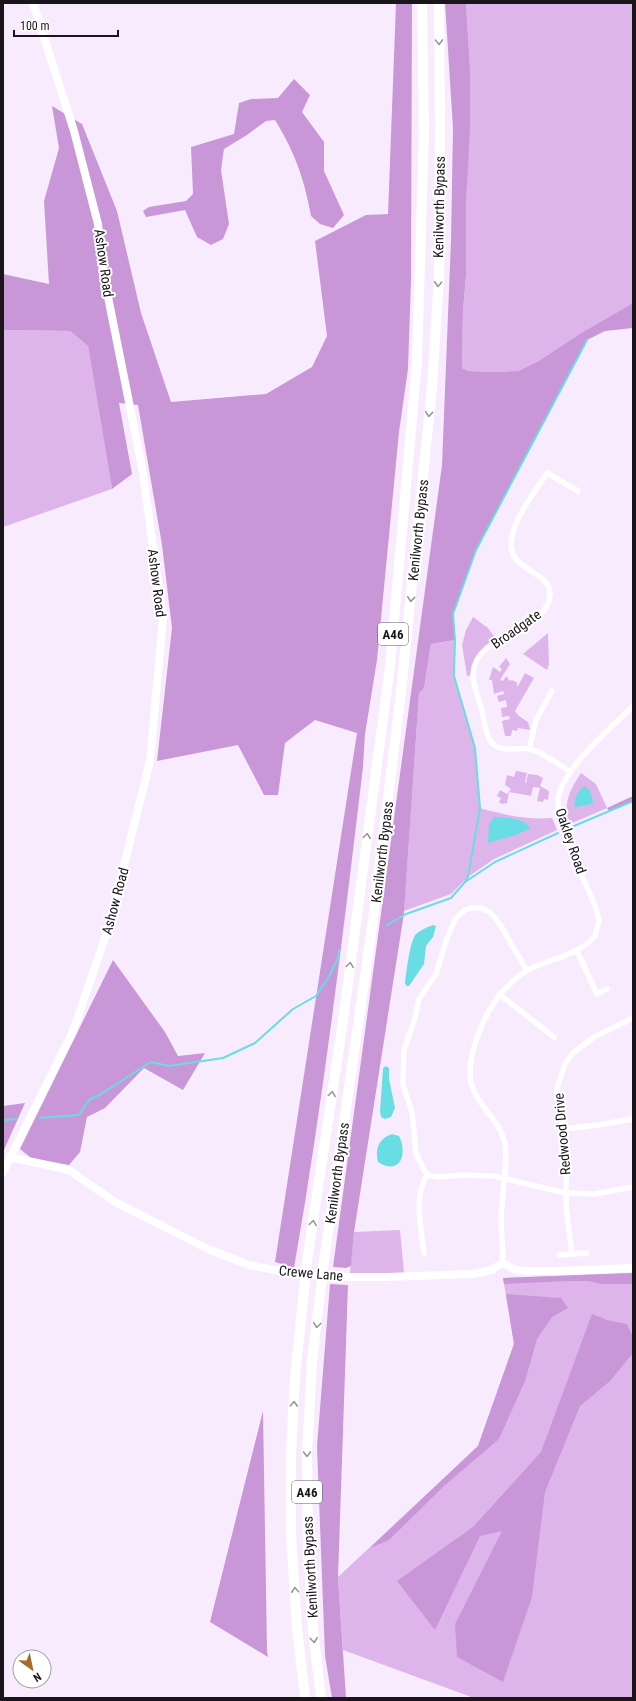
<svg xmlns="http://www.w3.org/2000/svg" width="636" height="1701" font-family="'Roboto Condensed',sans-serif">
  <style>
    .green { fill: #ddb5ea }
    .forest { fill: #c997d8 }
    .water { fill: #68dde3 }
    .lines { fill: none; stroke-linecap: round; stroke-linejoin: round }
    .stream { stroke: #68dde3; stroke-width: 2 }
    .street { stroke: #fff; stroke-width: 5.5 }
    .secondary { stroke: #fff; stroke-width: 8 }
    .highway { stroke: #fff; stroke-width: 10 }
    .oneway { stroke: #989698 }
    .labels { text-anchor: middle; stroke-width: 4; stroke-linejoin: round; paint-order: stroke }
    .shield { fill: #fff; stroke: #5f5b5f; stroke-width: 1 }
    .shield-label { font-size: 13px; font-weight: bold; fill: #1a151b }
    .street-label { font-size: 14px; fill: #1a151b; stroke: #fff }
  </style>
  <rect width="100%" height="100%" fill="#f9ebfe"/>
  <g class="green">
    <path d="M466 3H633V303L581 333 537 362 518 371 489 372 469 371 462 368 463 310 466 276V204L470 68Z"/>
    <path d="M3 330 70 331 88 346 112 489 3 527Z"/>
    <path d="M473 617 488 628 497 640 482 654 473 675 467 676 462 645 466 630Z"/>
    <path d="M548 633 549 664 547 670 523 654Z"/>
    <path d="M455 640 454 676 475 748 480 808C504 815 527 820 552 818L557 830 494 859 468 877 451 894 404 911 419 694 424 688 431 644Z"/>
    <path d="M506 658 510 664 500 680 503 681 506 676 510 681 512 680 518 683 516 685 518 686 525 673 534 678 515 711 519 716 528 722 530 730 518 728 517 731 512 730 511 736H505L502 721 510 719 509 716 502 717 501 708 507 707 506 700 499 702 497 696 504 694 503 691 494 694 492 680H489L493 667 500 672 502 669 499 667Z"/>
    <path d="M516 771 527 773 525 783H526L528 774 537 775 543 778 540 786 549 791 548 800 544 799 543 802 537 801 540 788 533 787 531 796 509 792 507 803 502 804 499 802 501 798 497 796 500 790 507 794 511 789 505 785 507 775 514 777Z"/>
    <path d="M581 773 596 784 607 808 570 824C562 804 570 790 581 773Z"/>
    <path d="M400 1230 404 1273H350L354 1232Z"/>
    <path d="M633 1273V1698H474L343 1650 338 1577 478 1446 514 1344 503 1278Z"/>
  </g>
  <g class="forest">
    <path d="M396 3H412L411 280 408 369 399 432 377 660 365 734 363 767C343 935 323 1102 294 1268L275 1262 357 733 315 720 285 743 278 795H264L238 745 157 761 172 628 162 545 138 405 119 403 132 474 112 489 88 346 70 331 3 330V274L49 284 44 201 59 148 52 106 82 124 117 211 141 313 171 402 266 394 312 367 327 336 315 241 366 215 388 214Z"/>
    <path d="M445 3H466L470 68V130L466 204V276L463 310 462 368 469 371 489 372 518 371 537 362 581 333 633 303V328L605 331 587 340 476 550 453 614 455 640 431 644 424 688 419 694 404 913 354 1232 351 1266 346 1268 333 1267 442 465 451 240 453 128Z"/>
    <path d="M294 79 310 95 302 112 324 142V171L344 215 333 228 320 224 311 216C304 178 295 153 275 120L266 121 247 135 224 149 221 170 229 224 223 239 211 245 197 237 185 210 146 217 143 211 149 207 186 201 193 194 191 147 234 134 239 103 251 99 278 98Z"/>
    <path d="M633 796V801L609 811 607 808Z"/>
    <path d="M113 960 165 1032 178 1056 205 1053 183 1090 144 1068 105 1108 87 1117 80 1152 69 1165 31 1158 20 1149Z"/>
    <path d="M25 1103 3 1152V1106Z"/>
    <path d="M633 1273V1284H601L589 1281H569L504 1284 503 1278Z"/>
    <path d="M330 1284 348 1285 338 1577 346 1698H332L325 1656 317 1446Z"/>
    <path d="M506 1294 561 1298 568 1308 552 1317 537 1339 525 1381 499 1439 444 1486 389 1540 370 1548 478 1446 514 1344Z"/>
    <path d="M592 1314 607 1320 627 1324 633 1337V1353L610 1381 580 1406 545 1492 532 1597 503 1682 457 1657 455 1624 502 1531 480 1536 435 1630 397 1581 473 1527 541 1452Z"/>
    <path d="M263 1411 267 1651 268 1657 210 1622Z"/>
  </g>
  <g class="water">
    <path d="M582 787H586L590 791 593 800 592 804 576 807 574 806 576 797Z"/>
    <path d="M494 817C506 818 524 817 530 828L516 835 488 843 489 824Z"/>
    <path d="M433 925 436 926 433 937 426 946 424 964 409 986H407L405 984C406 974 410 940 416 934 421 930 427 927 433 925Z"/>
    <path d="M386 1066 389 1068V1079L395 1108 391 1117 385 1119 381 1117 380 1111 383 1068Z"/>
    <path d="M392 1134 399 1136C408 1154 400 1176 378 1162 375 1149 378 1139 392 1134Z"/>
  </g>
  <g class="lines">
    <g class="stream">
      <path d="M574 826 633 801"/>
      <path d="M465 882 468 877 480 808 475 748 454 676 455 640 453 614 476 550 587 340"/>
      <path d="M387 925 406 914 451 898 465 882 495 862 558 833"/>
      <path d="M40 1118 79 1115 89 1100 101 1094 151 1062 169 1066 223 1058 255 1043 293 1009 316 996 329 977 338 958 339 950"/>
      <path d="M3 1120 17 1119"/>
    </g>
    <g class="street">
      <path d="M529 749 536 720 552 691"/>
      <path d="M571 772C558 765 543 751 528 749 517 747 503 753 493 744 485 736 484 718 481 707 478 697 473 685 473 674 475 632 548 632 550 595 551 573 517 571 512 551 506 528 535 491 547 473L578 491"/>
      <path d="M577 951 597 994 607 989"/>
      <path d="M527 971 501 926 491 913 481 908H471L465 910 459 915 455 920 447 938 436 974 419 999 415 1018 404 1050 403 1085 412 1112 416 1153 425 1172 431 1176 439 1177 461 1175 494 1176 566 1193 594 1194 633 1187"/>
      <path d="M499 994 554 1037"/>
      <path d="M564 1129 598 1125 633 1119"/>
      <path d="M424 1253C421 1228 413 1195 428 1174"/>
      <path d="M587 1253 572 1254 566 1207V1167L564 1129 557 1098V1088L565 1064 573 1053 594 1037 633 1018"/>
      <path d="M559 1255 572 1254"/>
      <path d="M502 1263 503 1256C502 1239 500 1221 502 1204 503 1184 508 1164 505 1144 501 1122 481 1109 473 1089 462 1062 486 1006 507 987 513 981 521 974 528 970 551 958 578 956 595 936L599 920 596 909C586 882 556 826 558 800 561 769 612 727 633 706"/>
    </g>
    <g class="secondary">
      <path d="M10 1157 69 1170 115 1202 208 1249 249 1265 290 1273 336 1277H387L472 1274 492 1270 502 1263 516 1270 526 1271H561L633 1268"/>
      <path d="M3 1172 73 1031 108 929 150 761 163 618 142 467 103 272 98 224 74 131 33 3"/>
    </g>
    <g class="highway">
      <path d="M305 1698 297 1628 291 1535V1453L295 1377 307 1261 343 1021 390 666 417 362 424 131 422 3"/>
      <path d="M321 1698 313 1630 308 1548 307 1454 312 1362 324 1261 371 935 400 701 432 388 439 276 440 124 439 3"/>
    </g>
  </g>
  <defs><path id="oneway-chevron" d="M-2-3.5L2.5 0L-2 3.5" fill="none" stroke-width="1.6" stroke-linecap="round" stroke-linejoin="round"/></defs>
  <g class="oneway">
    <use href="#oneway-chevron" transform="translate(439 42) rotate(89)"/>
    <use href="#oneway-chevron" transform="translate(438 284) rotate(93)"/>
    <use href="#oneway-chevron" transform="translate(429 414) rotate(96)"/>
    <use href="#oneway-chevron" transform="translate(411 599) rotate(96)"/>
    <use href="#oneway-chevron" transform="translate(367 836) rotate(-82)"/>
    <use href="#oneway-chevron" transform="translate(350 965) rotate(-82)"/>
    <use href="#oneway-chevron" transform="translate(332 1094) rotate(-82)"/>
    <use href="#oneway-chevron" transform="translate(313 1223) rotate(-82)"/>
    <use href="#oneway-chevron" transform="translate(317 1325) rotate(97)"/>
    <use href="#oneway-chevron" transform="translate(294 1404) rotate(-87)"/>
    <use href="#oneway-chevron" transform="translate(307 1454) rotate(91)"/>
    <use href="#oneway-chevron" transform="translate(295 1590) rotate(-94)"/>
    <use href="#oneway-chevron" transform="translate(314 1640) rotate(83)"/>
  </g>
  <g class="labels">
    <g class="shield">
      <rect x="378" y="623" width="30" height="22" rx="3"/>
      <rect x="292" y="1481" width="30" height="22" rx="3"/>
    </g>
    <g class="shield-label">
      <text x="393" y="639">A46</text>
      <text x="307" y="1497">A46</text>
    </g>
    <g class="street-label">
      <text transform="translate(439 207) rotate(-89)" y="5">Kenilworth Bypass</text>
      <text transform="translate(104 263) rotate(82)" y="5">Ashow Road</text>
      <text transform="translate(418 530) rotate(-84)" y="5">Kenilworth Bypass</text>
      <text transform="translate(157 583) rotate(83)" y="5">Ashow Road</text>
      <text transform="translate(516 629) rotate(-35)" y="5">Broadgate</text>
      <text transform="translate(571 841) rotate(71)" y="5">Oakley Road</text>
      <text transform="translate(382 852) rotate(-83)" y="5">Kenilworth Bypass</text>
      <text transform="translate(115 901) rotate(-75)" y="5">Ashow Road</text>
      <text transform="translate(562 1134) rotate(-95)" y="5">Redwood Drive</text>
      <text transform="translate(337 1173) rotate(-82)" y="5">Kenilworth Bypass</text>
      <text transform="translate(311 1273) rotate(5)" y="5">Crewe Lane</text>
      <text transform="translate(310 1567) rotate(-93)" y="5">Kenilworth Bypass</text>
    </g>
  </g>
  <rect width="636" height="1701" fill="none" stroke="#1a151b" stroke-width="8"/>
  <g transform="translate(32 1669) rotate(147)"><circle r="19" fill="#ffffff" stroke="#a3a1a4"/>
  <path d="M0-3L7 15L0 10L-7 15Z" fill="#a66c2b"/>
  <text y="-6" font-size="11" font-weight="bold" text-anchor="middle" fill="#1a151b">N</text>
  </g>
  <path d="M14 30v6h104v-6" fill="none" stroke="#1a151b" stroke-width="2"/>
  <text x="20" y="30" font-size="12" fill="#1a151b" stroke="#ffffff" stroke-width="3" paint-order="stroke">100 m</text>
</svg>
